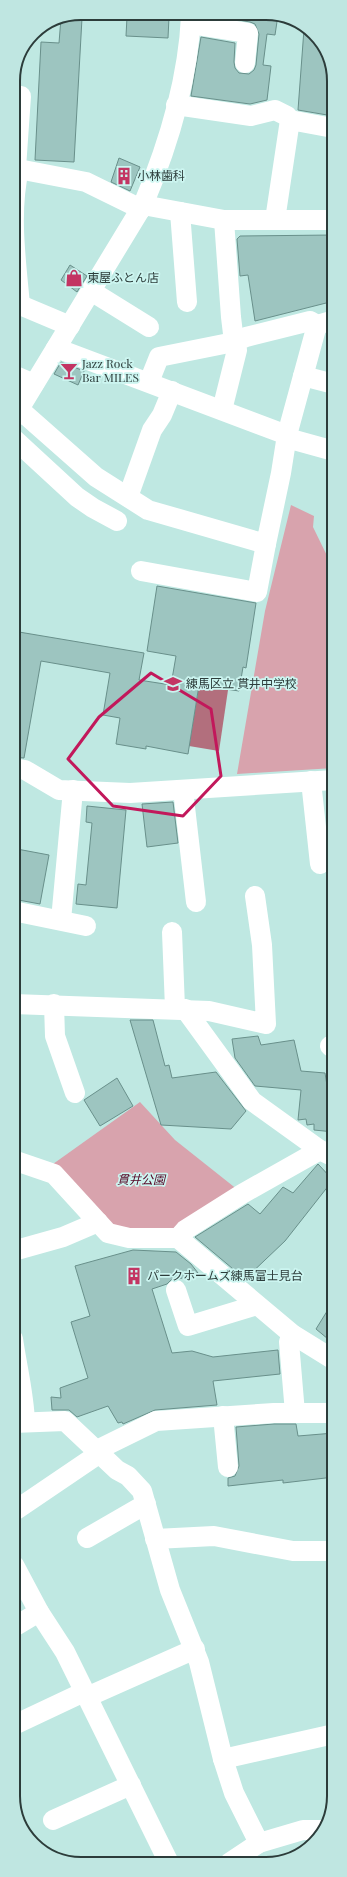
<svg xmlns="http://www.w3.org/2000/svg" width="347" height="1877" font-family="'Playfair Display','Noto Sans JP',serif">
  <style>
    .green { fill: #d8a3ad }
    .water { fill: #b26f7d }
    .building { fill: #9dc5c0; stroke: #69908b }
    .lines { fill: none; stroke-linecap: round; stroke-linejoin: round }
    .minor { stroke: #fff; stroke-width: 20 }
    .marked { fill: none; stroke: #c2185b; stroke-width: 3; stroke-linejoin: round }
    .labels { text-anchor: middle; stroke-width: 3.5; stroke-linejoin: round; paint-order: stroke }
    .poi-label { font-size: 12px; fill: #2c3c3a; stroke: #ccf5f0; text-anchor: start }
    .park-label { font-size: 12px; font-style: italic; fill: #540021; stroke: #ccf5f0 }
    .rim { fill: none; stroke: #2c3c3a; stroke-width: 2 }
  </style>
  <rect width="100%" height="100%" fill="#bfe8e2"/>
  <g class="green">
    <path d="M291 505 314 516 313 527 334 570V768L237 774 265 611Z"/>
    <path d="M140 1102 175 1140 238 1190 167 1232 110 1226 53 1164Z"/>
  </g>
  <path class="water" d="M199 685 228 690 219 751 189 746Z"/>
  <g class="building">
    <path d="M278 15 275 35 267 34 263 65 271 66 267 100 250 104 191 96 201 37 235 43 234 62 235 68 239 73 249 74 254 70 256 65 259 34 255 24 250 22 215 16Z"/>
    <path d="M127 17H169L168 38 126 36Z"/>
    <path d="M61 18H82L74 162 35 160 41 42 59 43Z"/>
    <path d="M304 29 317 36 333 73V116L298 110Z"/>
    <path d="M119 158 140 167 130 191 111 182Z"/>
    <path d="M333 235 334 301 255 321 248 275 240 276 237 239 240 236Z"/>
    <path d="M70 265 87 276 77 292 61 280Z"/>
    <path d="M61 362 84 371 78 385 54 374Z"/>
    <path d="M157 586 256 603 246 668 243 667 239 691 199 685 188 754 146 746V749L116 744 120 718 103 715 110 673 41 661 24 758 13 757V631L144 653 139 680 171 685 176 656 147 651Z"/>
    <path d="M173 802 178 843 147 847 142 804Z"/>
    <path d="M87 806 126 810 117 908 76 904 78 884 86 885 92 823 86 822Z"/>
    <path d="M17 849 49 855 40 904 13 899V870Z"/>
    <path d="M130 1020H153L165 1066 169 1065 172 1078 216 1072 246 1111 231 1129 161 1125Z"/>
    <path d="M258 1036 261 1045 294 1040 301 1071 325 1073 330 1104H334V1132L314 1130V1124L307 1125 306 1119 298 1120 301 1090 255 1086 235 1058 232 1039Z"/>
    <path d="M117 1078 133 1106 100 1126 84 1100Z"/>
    <path d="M318 1164 333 1180 285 1241 245 1279 195 1237 248 1204 260 1214 283 1187 293 1193Z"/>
    <path d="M133 1250 176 1252 191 1264 198 1273 179 1279H172L167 1284 152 1289 172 1353 192 1351 213 1357 278 1350 280 1374 213 1381 217 1405 155 1410 123 1424 122 1422 118 1423 108 1406 77 1417 69 1410H52L51 1397 61 1398 60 1388 88 1378 71 1322 90 1316 75 1266Z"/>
    <path d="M334 1300V1344L316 1329Z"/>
    <path d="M274 1424H296L298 1436 334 1433V1477L283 1483V1480L228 1486V1478L235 1476 239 1466 236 1427Z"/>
  </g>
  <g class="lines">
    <g class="minor">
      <path d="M191 24 248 33 245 63"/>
      <path d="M176 105 251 116 275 110 287 116 290 120"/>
      <path d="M13 168 86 182 141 209"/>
      <path d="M16 168 21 96"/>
      <path d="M19 169C9 213 16 260 20 305"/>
      <path d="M143 205 224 220H333"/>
      <path d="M180 212 187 302"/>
      <path d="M275 220 290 120 333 128"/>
      <path d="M91 291 149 327"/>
      <path d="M13 302 70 326"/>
      <path d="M56 348 287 435"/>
      <path d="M13 375 34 384"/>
      <path d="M303 376 334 384"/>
      <path d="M149 382 159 357 234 342 246 337 310 321 317 325"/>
      <path d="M19 409 96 477 148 510 266 544 281 473 287 435 317 325 334 320"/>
      <path d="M222 410 237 350 234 342 231 317 224 220"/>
      <path d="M13 419 143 205C168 146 188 81 191 16"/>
      <path d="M13 438 77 497 93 508 117 521"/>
      <path d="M287 438 334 451"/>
      <path d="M128 497 152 430 162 415 172 391"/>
      <path d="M141 571 257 592 266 544"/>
      <path d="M13 768 25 770 59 790 130 793 334 780"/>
      <path d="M311 781 320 864"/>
      <path d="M183 790 196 902"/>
      <path d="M13 911 86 926"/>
      <path d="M61 920 73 790"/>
      <path d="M172 932 175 1008"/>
      <path d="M13 1004 209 1011 266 1024 262 945 255 896"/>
      <path d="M54 1004 55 1036 75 1093"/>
      <path d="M185 1009 252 1101 320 1150 334 1157"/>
      <path d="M330 1046 334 1049"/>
      <path d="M13 1160 54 1174 108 1233 129 1238H178L185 1230 242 1194 320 1150"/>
      <path d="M178 1238 292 1334 334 1360"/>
      <path d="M13 1251 63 1237 98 1222"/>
      <path d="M176 1290 188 1326 257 1305"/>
      <path d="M292 1334 289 1342 295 1413"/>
      <path d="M13 1339C17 1367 24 1394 25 1422"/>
      <path d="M223 1416 228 1467"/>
      <path d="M13 1423 65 1421 117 1470 128 1476 142 1491 170 1590 199 1662 223 1759 234 1793 259 1843"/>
      <path d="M97 1450 156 1421 274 1413H334"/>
      <path d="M13 1512 100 1453"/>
      <path d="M87 1538 146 1504"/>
      <path d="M155 1539 214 1536 293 1551H334"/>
      <path d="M14 1565 39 1612 65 1652 169 1863"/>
      <path d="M14 1627 39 1612"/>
      <path d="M87 1697 195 1649"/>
      <path d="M14 1725 84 1692"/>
      <path d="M223 1759 334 1734"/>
      <path d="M53 1820 131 1785"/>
      <path d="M229 1863 259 1843 303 1830H321"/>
    </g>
  </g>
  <path class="marked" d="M151 673 211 709 221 776 183 816 113 806 68 759 99 717Z"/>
  <defs>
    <g id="building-bare" transform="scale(1.38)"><path d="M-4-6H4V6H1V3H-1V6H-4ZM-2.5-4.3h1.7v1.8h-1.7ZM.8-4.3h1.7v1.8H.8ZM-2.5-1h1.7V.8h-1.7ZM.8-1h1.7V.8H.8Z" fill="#c33563" stroke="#ccf5f0" stroke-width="2.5" paint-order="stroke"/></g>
    <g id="shop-bare" transform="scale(1.38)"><path d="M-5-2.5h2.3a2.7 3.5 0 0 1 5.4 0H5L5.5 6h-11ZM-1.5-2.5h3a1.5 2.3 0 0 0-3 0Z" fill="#c33563" stroke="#ccf5f0" stroke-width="2.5" paint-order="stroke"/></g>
    <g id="bar-bare" transform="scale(1.38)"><path d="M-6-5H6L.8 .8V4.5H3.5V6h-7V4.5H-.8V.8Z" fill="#c33563" stroke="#ccf5f0" stroke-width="2.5" paint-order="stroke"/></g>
    <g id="school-bare" transform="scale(1.38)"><path d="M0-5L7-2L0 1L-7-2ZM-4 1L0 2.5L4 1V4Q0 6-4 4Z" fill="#c33563" stroke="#ccf5f0" stroke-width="2.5" paint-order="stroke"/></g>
  </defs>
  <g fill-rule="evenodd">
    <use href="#building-bare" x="124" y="176"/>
    <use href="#shop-bare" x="74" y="278"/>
    <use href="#bar-bare" x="69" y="371"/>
    <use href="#school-bare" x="173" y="684"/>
    <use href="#building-bare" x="134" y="1276"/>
  </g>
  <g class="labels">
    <g class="poi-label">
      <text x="137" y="180">小林歯科</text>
      <text x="87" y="282">東屋ふとん店</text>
      <text x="82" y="368">Jazz Rock<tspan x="82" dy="14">Bar MILES</tspan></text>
      <text x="186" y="688">練馬区立 貫井中学校</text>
      <text x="147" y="1280">パークホームズ練馬富士見台</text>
    </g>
    <g class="park-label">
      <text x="141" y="1184">貫井公園</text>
    </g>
  </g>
  <path d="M0 0H347V1877H0ZM81 20H266A61 61 0 0 1 327 81V1796A61 61 0 0 1 266 1857H81A61 61 0 0 1 20 1796V81A61 61 0 0 1 81 20Z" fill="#bfe6e1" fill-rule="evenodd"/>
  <path class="rim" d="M81 20H266A61 61 0 0 1 327 81V1796A61 61 0 0 1 266 1857H81A61 61 0 0 1 20 1796V81A61 61 0 0 1 81 20Z"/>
</svg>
